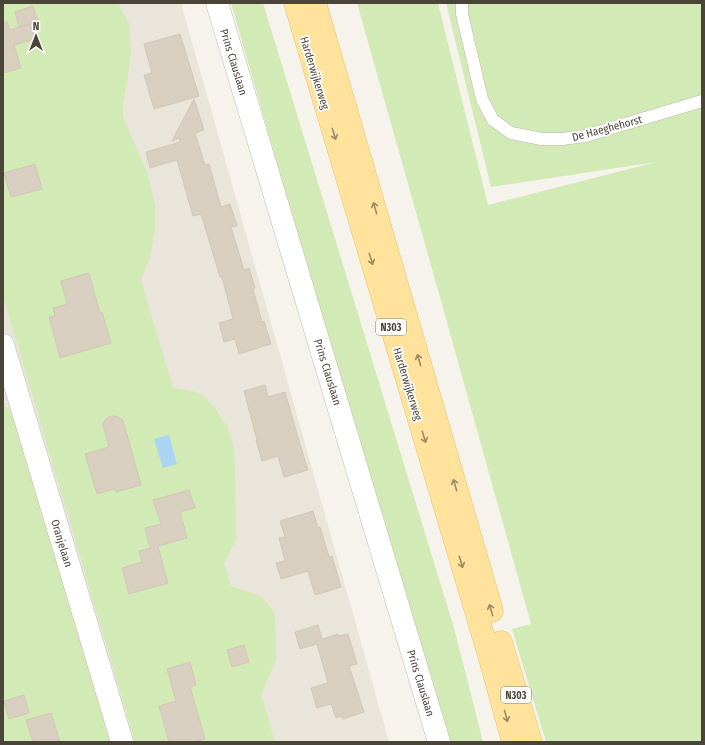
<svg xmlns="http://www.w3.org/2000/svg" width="705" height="745" font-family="'Fira Sans Condensed',sans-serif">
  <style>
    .residential { fill: #eae5da }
    .green { fill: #d2eab5 }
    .water { fill: #a9d4f2 }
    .building { fill: #d8cfc1; stroke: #d3c7b4 }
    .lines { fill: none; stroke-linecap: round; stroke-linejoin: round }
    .lane-casing { stroke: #c2bbae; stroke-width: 13 }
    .street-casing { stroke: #c2bbae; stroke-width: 23 }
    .primary-casing { stroke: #e6c16a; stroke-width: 23 }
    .lane { stroke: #fff; stroke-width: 12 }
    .street { stroke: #fff; stroke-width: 22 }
    .primary { stroke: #ffe39c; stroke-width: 22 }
    .oneway { stroke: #9c8c66 }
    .labels { text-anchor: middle; stroke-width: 3.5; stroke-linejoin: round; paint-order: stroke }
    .shield { fill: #fff; stroke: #817c74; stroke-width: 1 }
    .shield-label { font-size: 10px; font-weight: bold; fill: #4b4439 }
    .street-label { font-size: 11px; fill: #4b4439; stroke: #fff }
  </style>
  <rect width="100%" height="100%" fill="#f6f3ec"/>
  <path class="residential" d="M3 3H181L389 742H3Z"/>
  <g class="green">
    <path d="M3 3H118L129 23 131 53 128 76 123 103V117L147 172 155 205V228L151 254 141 280 173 388 192 391 202 394 214 407 228 428 234 448 236 513V540L224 563 231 586 260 596 269 605 274 613 276 633V660L261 694 275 742H135L3 296Z"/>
    <path d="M231 3H263L454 628 483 742H446L346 403Z"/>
    <path d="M357 3H438L488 205 656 162 491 187 446 3H702V742H546L512 629 531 624 443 308Z"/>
    <path d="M3 407H16L115 742H3Z"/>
  </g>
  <path class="water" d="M169 435 177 464 163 468 154 439Z"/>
  <g class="building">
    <path d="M33 6 38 22 19 27 15 12Z"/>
    <path d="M3 22H7L10 30 30 24 35 39 14 45 21 68 3 73Z"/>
    <path d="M180 34 199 96 154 109 144 75 152 73 144 44Z"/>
    <path d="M194 99 204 130 195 133 205 165 209 164 221 207 230 204 237 226 231 227 244 270 249 268 255 288 253 289 262 322 264 321 271 344 239 354 235 339 224 342 219 323 233 319 222 277H220L201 214 193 216 177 160 150 168 146 152 180 142 179 138 172 141Z"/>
    <path d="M35 164 42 189 11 197 4 173Z"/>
    <path d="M89 273 100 313 102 312 111 343 60 358 49 317 55 316 53 308 67 304 61 281Z"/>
    <path d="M265 385 268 397 285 392 299 441 308 470 284 477 278 456 262 461 256 440H257L244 391Z"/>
    <path d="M113 416 118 417 122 419 124 424 141 485 116 492 115 489 97 494 85 454 109 447 104 429 103 425 105 420 109 417Z"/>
    <path d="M189 490 195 508 180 512 187 538 158 546 168 583 129 594 122 568 142 562 139 551 150 548 145 528 161 524 153 500Z"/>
    <path d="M313 511 318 528 320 527 329 557 332 556 341 587 315 595 308 571 281 579 276 563 285 561 279 538 285 537 280 521Z"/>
    <path d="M318 625 322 639 338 634 339 636 348 634 357 664 349 666 364 712 343 719 342 716 336 718 331 704 317 708 311 688 328 683 317 644 300 649 295 632Z"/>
    <path d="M244 645 249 662 232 667 227 650Z"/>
    <path d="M190 662 196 685 190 687 205 739 194 742H169L159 706 176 701 167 669Z"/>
    <path d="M24 695 29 713 9 719 4 701Z"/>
    <path d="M51 713 60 742H33L26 720Z"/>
  </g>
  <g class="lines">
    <g class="lane-casing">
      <path id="lane" d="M462 3V14L482 99 493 120 511 133 542 139H562L585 136 702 101"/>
    </g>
    <g class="street-casing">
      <g id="street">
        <path d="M217 3 439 742"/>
        <path d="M3 345 122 742"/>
      </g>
    </g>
    <g class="primary-casing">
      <g id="primary">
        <path d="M295 3 488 652 513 742"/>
        <path d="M315 3 492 611"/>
        <path d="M501 642 531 742"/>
      </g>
    </g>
    <use href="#lane" class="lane"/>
    <use href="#street" class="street"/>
    <use href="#primary" class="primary"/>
  </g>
  <defs><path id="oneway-shaft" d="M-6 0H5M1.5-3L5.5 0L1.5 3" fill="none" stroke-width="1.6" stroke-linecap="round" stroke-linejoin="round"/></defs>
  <g class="oneway">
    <use href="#oneway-shaft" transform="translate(334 134) rotate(73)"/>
    <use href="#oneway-shaft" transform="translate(375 208) rotate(-106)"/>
    <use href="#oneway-shaft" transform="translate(371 259) rotate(73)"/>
    <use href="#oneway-shaft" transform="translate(419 360) rotate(-106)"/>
    <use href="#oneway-shaft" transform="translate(424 437) rotate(73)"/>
    <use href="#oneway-shaft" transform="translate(455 485) rotate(-106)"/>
    <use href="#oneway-shaft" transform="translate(461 562) rotate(73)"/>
    <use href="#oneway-shaft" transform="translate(491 610) rotate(-106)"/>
    <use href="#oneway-shaft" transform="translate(506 716) rotate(75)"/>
  </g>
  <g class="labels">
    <g class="shield">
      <rect x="376" y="319" width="30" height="16" rx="3"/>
      <rect x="501" y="687" width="30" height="16" rx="3"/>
    </g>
    <g class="shield-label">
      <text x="391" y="331">N303</text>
      <text x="516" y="699">N303</text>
    </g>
    <g class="street-label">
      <text transform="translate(234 62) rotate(73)" y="4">Prins Clauslaan</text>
      <text transform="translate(315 73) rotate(73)" y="4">Harderwijkerweg</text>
      <text transform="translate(607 128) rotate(-15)" y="4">De Haeghehorst</text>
      <text transform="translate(328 372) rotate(73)" y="4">Prins Clauslaan</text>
      <text transform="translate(408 384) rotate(73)" y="4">Harderwijkerweg</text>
      <text transform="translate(62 543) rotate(73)" y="4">Oranjelaan</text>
      <text transform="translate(421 683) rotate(73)" y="4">Prins Clauslaan</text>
    </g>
  </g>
  <rect width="705" height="745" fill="none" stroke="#4b4439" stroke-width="8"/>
  <g transform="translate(36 36)" stroke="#ffffff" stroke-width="3" paint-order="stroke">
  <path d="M0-3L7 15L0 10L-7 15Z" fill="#4b4439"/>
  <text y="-6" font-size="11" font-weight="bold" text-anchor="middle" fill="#4b4439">N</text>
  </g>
</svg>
